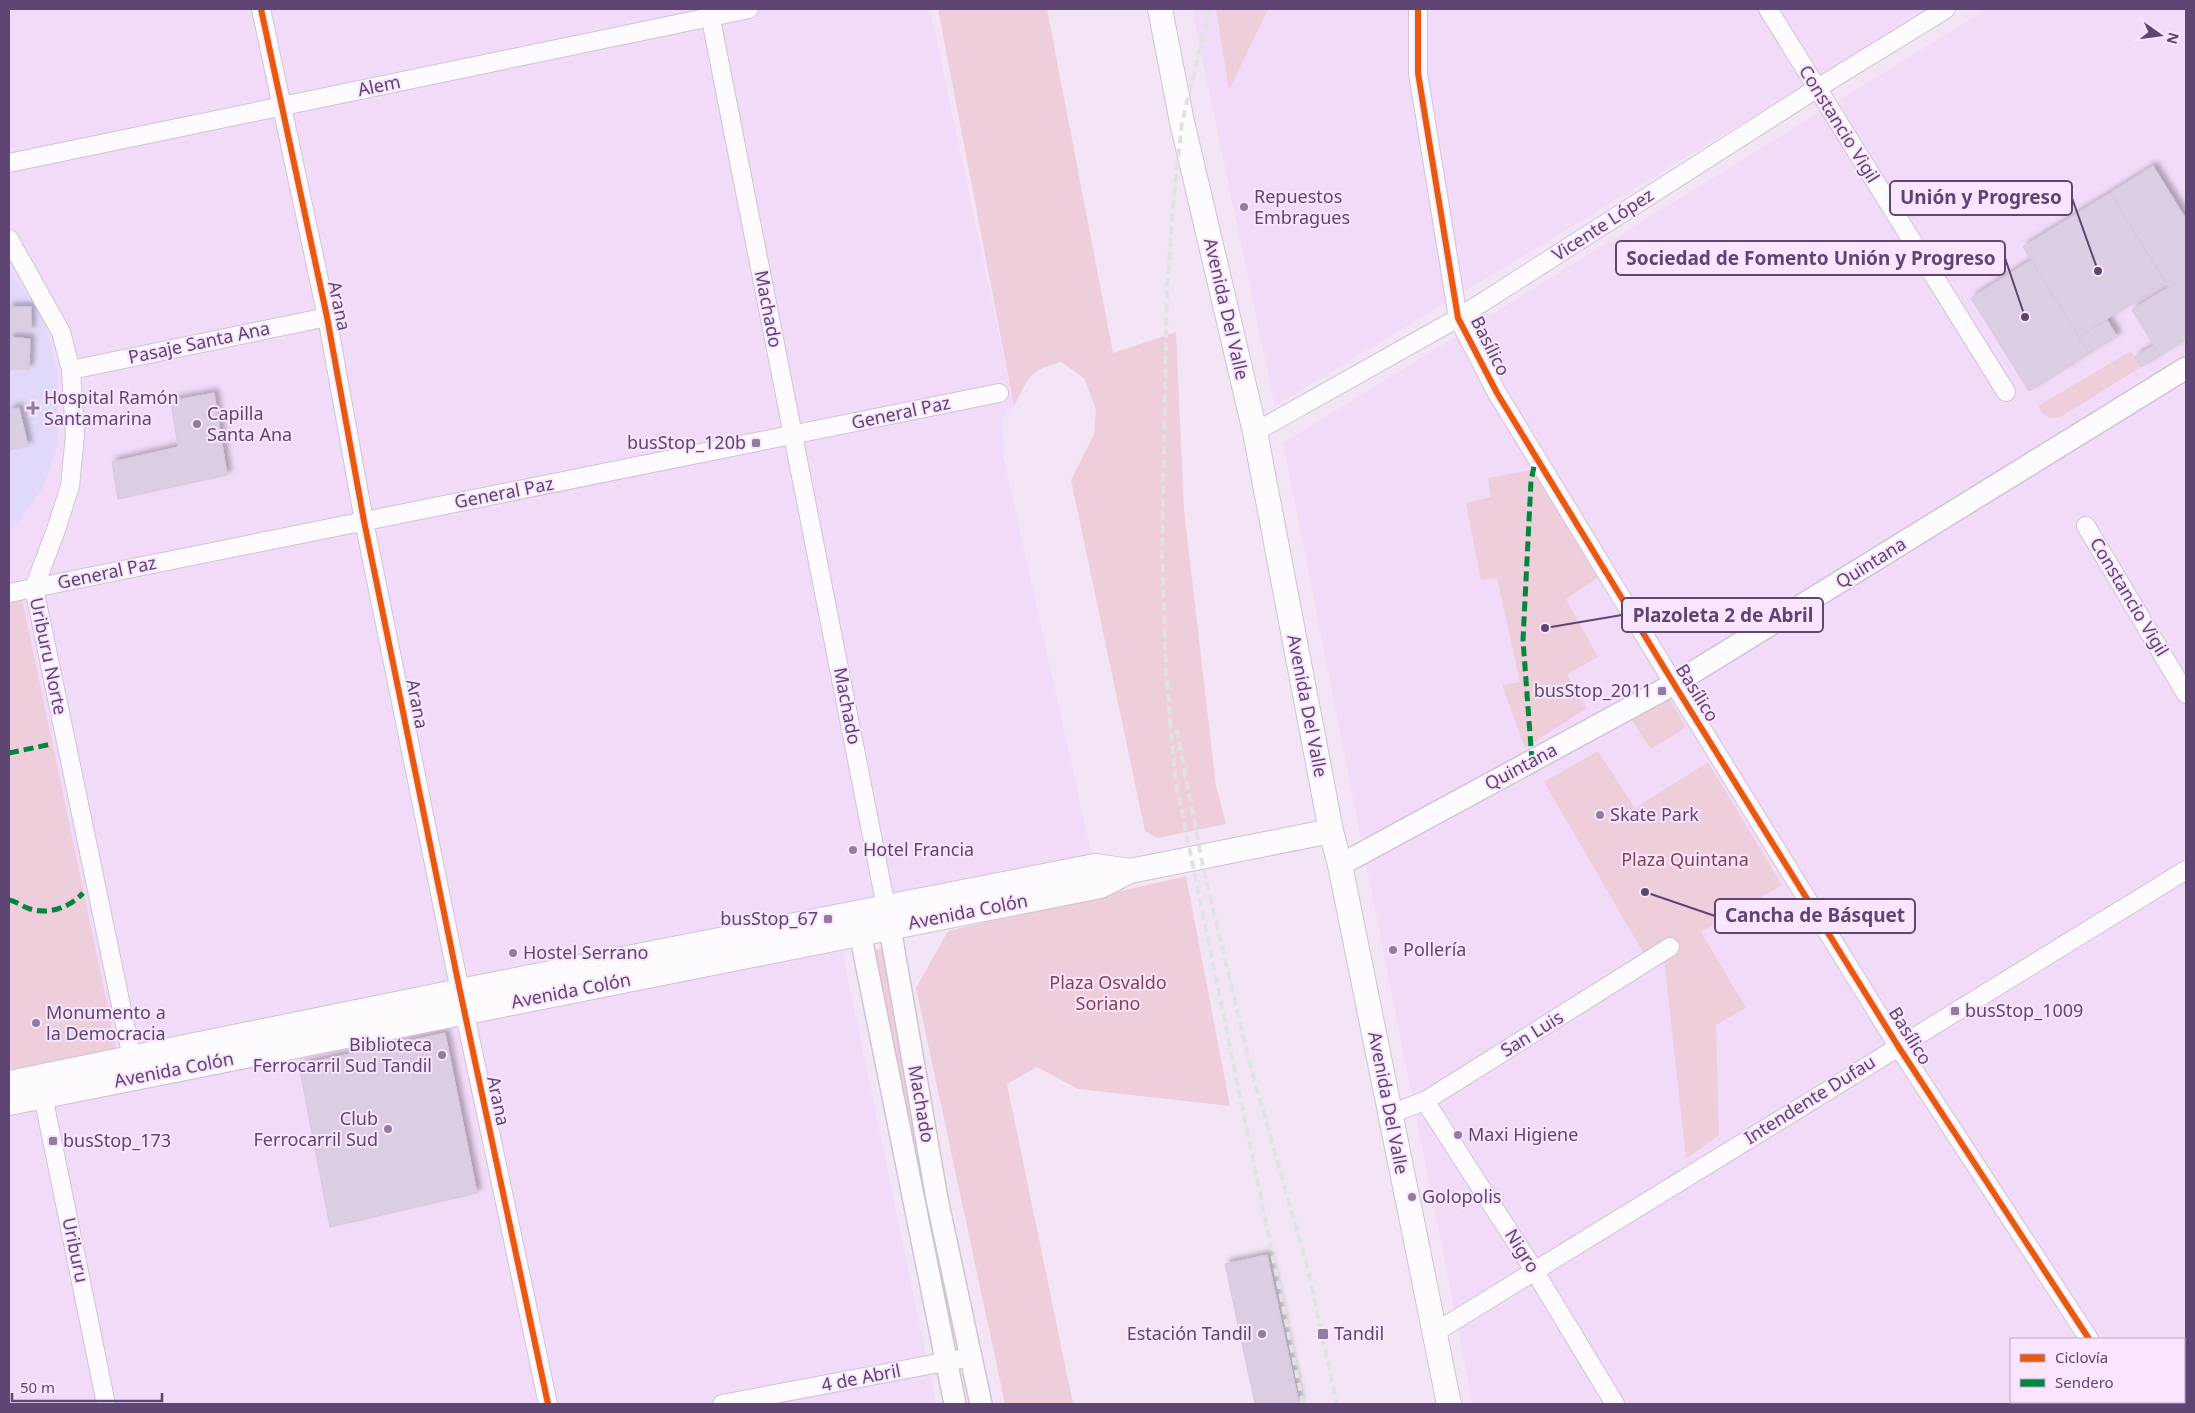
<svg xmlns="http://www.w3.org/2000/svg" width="2195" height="1413" font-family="'Noto Sans',sans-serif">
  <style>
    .residential { fill: #f1dbf8; fill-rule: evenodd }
    .medical { fill: #e1d9f9 }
    .green { fill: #efcedc }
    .building { fill: #dbcde2; stroke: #d6c7df; filter: url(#shadow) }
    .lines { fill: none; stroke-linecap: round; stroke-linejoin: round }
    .minor-casing { stroke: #d0c3d7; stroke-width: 20 }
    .tertiary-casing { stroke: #d0c3d7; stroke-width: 24 }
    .secondary-casing { stroke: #cfc2d6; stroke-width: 26 }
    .minor { stroke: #fdfbfe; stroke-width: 18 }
    .tertiary { stroke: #fdfbfe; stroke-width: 21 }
    .secondary { stroke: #fdfbfe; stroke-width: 24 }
    .rail { stroke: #e0e3e4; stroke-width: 4; stroke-dasharray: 8 5; stroke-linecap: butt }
    .quiet { stroke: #00873e; stroke-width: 5; stroke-dasharray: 10 5; stroke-linecap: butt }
    .cycleway-casing { stroke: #f9e5ff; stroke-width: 9 }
    .cycleway { stroke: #e8590c; stroke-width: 6 }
    .poi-dot { fill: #927da2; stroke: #f9e5ff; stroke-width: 2 }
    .labels { text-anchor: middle; stroke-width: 4; stroke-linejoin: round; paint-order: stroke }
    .street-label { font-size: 18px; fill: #5e4574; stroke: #f9e5ff }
    .poi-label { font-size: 18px; fill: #5e4574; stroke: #f9e5ff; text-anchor: start }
    .park-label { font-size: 18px; fill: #86424a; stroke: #f9e5ff }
    .leader { fill: none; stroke: #5e4574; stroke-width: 2 }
    .callout-dot { fill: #5e4574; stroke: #f9e5ff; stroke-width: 2 }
    .callout { fill: #f9e5ff; stroke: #5e4574; stroke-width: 2 }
    .callout-label { font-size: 19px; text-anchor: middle; font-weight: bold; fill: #5e4574 }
  </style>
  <defs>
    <filter id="shadow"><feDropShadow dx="4.5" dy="-4.5" stdDeviation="2.5" flood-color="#0004"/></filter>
  </defs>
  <rect width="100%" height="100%" fill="#f3e5f6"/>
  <g class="residential">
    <path d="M9 9H930L1014 406 1002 418 1003 455 1094 867 835 917 936 1404H9Z"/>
    <path d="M1192 9H1931L1275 406Z"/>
    <path d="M1987 9H2186V1404H1473L1283 443ZM2011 1339H2184V1402H2011Z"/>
  </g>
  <path class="medical" d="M9 269 44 320 58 374V441L44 486 19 521 9 530Z"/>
  <g class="green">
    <path d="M938 9H1047L1113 353 1176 332 1184 510 1216 786 1226 824 1157 838 1145 831 1071 480 1094 434 1096 410 1084 378 1061 362C1029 370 1029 378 1014 406Z"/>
    <path d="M1216 9H1268L1229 90Z"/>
    <path d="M2131 351 2141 367 2062 416C2050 421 2044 417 2038 406Z"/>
    <path d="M1532 470 1599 577 1566 599 1598 657 1567 674 1587 708 1525 748 1502 685 1520 682 1497 578 1481 580 1466 503 1491 497 1488 478Z"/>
    <path d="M22 599 117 1051 9 1073V602Z"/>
    <path d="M1668 697 1686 727 1651 749 1632 720Z"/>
    <path d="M1598 751 1635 808 1708 762 1782 885 1701 932 1746 1008 1716 1025 1719 1135 1686 1159 1664 958 1651 966 1544 782Z"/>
    <path d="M1186 876 1230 1106 1078 1089 1037 1067 1007 1084 1073 1404H1005L916 988 948 931Z"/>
    <path d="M882 948 956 1341 949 1342 875 950Z"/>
  </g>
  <g class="building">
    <path d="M2153 166 2186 219V276L2169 287 2110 193Z"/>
    <path d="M2110 193 2165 282 2079 337 2023 247Z"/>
    <path d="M2031 260 2089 353 2029 391 1971 298Z"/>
    <path d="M2186 276V339L2160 355 2132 310Z"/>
    <rect x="9" y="307" width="22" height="24"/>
    <path d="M2107 320 2117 336 2089 353 2079 337Z"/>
    <path d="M9 337 30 339 29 369H9Z"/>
    <path d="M2154 345 2160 355 2141 367 2135 357Z"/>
    <path d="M214 393 227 475 118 499 112 462 178 447 171 401Z"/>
    <path d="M19 408 28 446 9 450V410Z"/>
    <path d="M445 1033 477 1193 330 1227 299 1065Z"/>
    <path d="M1267 1255 1299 1404H1255L1225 1264Z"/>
  </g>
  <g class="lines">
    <g class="minor-casing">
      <g id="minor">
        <path d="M261 9 327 317 364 521 460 991 548 1404"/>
        <path d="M709 9 886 907"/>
        <path d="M1418 9V73L1458 318 1497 393 1674 684 1898 1046 2089 1339"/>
        <path d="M1768 9 2006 392"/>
        <path d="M9 163 749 9"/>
        <path d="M9 239 61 332 71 370 75 435 70 486 56 530 34 588 132 1058"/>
        <path d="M71 370 327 317"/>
        <path d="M1255 432 1458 318 1816 89 1946 9"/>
        <path d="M2086 526 2186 694"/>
        <path d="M9 593 999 393"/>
        <path d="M43 1096 106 1404"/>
        <path d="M1425 1101 1534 1270 1615 1404"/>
        <path d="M1390 1114 1425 1101 1670 947"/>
        <path d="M1434 1333 2186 870"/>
        <path d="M2184 1376 2186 1375"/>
        <path d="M722 1404 971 1357"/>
        <path d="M2138 1404 2142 1402"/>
      </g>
    </g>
    <g class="tertiary-casing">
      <g id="tertiary">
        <path d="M1340 865 1674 684 2186 368"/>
        <path d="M887 911 937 1199 981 1404"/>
        <path d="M857 918 955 1404"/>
      </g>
    </g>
    <g class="secondary-casing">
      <g id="secondary">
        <path d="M1160 9 1182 122 1255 432 1331 831 1340 865 1449 1404"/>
        <path d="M9 1083 460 991 1095 866 1130 871"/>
        <path d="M9 1103 1100 886 1130 871 1331 831"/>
      </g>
    </g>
    <use href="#minor" class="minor"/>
    <use href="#tertiary" class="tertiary"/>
    <use href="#secondary" class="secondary"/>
    <g class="rail">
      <path d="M1210 9 1182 122 1173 207 1167 290 1162 553 1166 671 1175 778 1303 1404"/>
      <path d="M1177 730 1201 857 1238 1014 1249 1061 1307 1266 1337 1404"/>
    </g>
    <g class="quiet">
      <path d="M9 753 52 744"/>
      <path d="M1532 761 1523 640 1531 481 1536 457"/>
      <path d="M9 900C16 901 23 907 30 909 50 915 70 907 83 893"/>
    </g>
    <g class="cycleway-casing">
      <g id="cycleway">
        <path d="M261 9 327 317 364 521 460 991 548 1404"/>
        <path d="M1418 9V73L1458 318 1497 393 1674 684 1898 1046 2089 1339"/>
      </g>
    </g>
    <use href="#cycleway" class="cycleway"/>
  </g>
  <g class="poi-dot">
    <circle cx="1244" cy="207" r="5"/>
    <path d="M30.5 400.5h5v5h5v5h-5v5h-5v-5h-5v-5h5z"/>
    <circle cx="197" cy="424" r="5"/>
    <rect x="751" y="438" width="10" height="10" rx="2.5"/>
    <rect x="1657" y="686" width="10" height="10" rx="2.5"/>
    <circle cx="1600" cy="815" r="5"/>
    <circle cx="853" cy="850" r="5"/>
    <rect x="823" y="914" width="10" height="10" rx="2.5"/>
    <circle cx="1393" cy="950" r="5"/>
    <circle cx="513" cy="953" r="5"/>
    <rect x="1950" y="1006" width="10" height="10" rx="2.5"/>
    <circle cx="36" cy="1023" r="5"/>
    <circle cx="442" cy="1055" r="5"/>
    <circle cx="388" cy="1129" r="5"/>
    <circle cx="1458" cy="1135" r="5"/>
    <rect x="48" y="1136" width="10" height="10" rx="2.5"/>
    <circle cx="1412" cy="1197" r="5"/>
    <circle cx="1262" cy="1334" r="5"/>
    <rect x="1317" y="1328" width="12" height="12" rx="2.5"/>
  </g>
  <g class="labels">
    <g class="street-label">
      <text transform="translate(379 86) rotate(-12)" y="6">Alem</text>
      <text transform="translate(1839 124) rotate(58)" y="6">Constancio Vigil</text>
      <text transform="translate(1603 225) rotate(-33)" y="6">Vicente López</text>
      <text transform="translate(339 306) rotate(78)" y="6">Arana</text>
      <text transform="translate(768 309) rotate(79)" y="6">Machado</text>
      <text transform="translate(1226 309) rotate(77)" y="6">Avenida Del Valle</text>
      <text transform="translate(199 343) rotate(-12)" y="6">Pasaje Santa Ana</text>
      <text transform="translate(1490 346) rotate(63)" y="6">Basílico</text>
      <text transform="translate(901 413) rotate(-12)" y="6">General Paz</text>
      <text transform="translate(504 493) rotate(-11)" y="6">General Paz</text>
      <text transform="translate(1871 563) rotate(-32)" y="6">Quintana</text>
      <text transform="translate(107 573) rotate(-12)" y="6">General Paz</text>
      <text transform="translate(2129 597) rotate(59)" y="6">Constancio Vigil</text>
      <text transform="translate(48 656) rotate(78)" y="6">Uriburu Norte</text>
      <text transform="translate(1697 693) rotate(58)" y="6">Basílico</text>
      <text transform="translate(417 704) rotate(79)" y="6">Arana</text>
      <text transform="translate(847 706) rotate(79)" y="6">Machado</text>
      <text transform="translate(1307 706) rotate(79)" y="6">Avenida Del Valle</text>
      <text transform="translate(1521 767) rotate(-28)" y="6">Quintana</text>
      <text transform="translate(968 912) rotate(-11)" y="6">Avenida Colón</text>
      <text transform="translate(571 991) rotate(-11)" y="6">Avenida Colón</text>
      <text transform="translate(1532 1034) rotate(-32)" y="6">San Luis</text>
      <text transform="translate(1910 1036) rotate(58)" y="6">Basílico</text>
      <text transform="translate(174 1070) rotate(-11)" y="6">Avenida Colón</text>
      <text transform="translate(1810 1100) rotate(-32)" y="6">Intendente Dufau</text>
      <text transform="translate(498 1101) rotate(78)" y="6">Arana</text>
      <text transform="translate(1388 1103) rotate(79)" y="6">Avenida Del Valle</text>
      <text transform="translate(921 1104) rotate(80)" y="6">Machado</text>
      <text transform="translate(75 1250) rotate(78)" y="6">Uriburu</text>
      <text transform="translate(1522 1251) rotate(58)" y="6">Nigro</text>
      <text transform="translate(861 1378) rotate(-11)" y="6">4 de Abril</text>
    </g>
    <g class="poi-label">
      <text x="1254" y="203">Repuestos<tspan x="1254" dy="21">Embragues</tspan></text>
      <text x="44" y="404">Hospital Ramón<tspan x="44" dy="21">Santamarina</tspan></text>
      <text x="207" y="420">Capilla<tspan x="207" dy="21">Santa Ana</tspan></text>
      <text x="746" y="449" text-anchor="end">busStop_120b</text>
      <text x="1652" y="697" text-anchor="end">busStop_2011</text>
      <text x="1610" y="821">Skate Park</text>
      <text x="863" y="856">Hotel Francia</text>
      <text x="818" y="925" text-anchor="end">busStop_67</text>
      <text x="1403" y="956">Pollería</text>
      <text x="523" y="959">Hostel Serrano</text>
      <text x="1965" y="1017">busStop_1009</text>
      <text x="46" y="1019">Monumento a<tspan x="46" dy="21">la Democracia</tspan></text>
      <text x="432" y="1051" text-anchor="end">Biblioteca<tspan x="432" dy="21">Ferrocarril Sud Tandil</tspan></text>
      <text x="378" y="1125" text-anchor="end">Club<tspan x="378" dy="21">Ferrocarril Sud</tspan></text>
      <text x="1468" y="1141">Maxi Higiene</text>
      <text x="63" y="1147">busStop_173</text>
      <text x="1422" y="1203">Golopolis</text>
      <text x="1252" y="1340" text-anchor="end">Estación Tandil</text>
      <text x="1334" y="1340">Tandil</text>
    </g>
    <g class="park-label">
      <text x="1685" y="866">Plaza Quintana</text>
      <text x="1108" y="989">Plaza Osvaldo<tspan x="1108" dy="21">Soriano</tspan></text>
    </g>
  </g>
  <path class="leader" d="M2098 271L2072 198M2025 317L2005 258M1545 628L1622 615M1645 892L1715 916"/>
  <g class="callout-dot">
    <circle cx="2098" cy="271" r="5"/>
    <circle cx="2025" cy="317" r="5"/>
    <circle cx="1545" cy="628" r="5"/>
    <circle cx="1645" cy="892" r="5"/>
  </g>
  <g class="callout">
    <rect x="1890" y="181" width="182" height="34" rx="5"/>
    <rect x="1616" y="241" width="389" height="34" rx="5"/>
    <rect x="1622" y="598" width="201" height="34" rx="5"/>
    <rect x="1715" y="899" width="200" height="34" rx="5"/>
  </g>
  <g class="callout-label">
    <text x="1981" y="204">Unión y Progreso</text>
    <text x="1811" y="265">Sociedad de Fomento Unión y Progreso</text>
    <text x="1723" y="622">Plazoleta 2 de Abril</text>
    <text x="1815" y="922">Cancha de Básquet</text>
  </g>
  <rect width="2195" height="1413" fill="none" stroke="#5e4574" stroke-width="20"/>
  <rect x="2010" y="1338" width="175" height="65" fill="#f9e5ff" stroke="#bba5c7"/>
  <rect x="2020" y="1354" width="25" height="8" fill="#e8590c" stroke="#bba5c7"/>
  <text x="2055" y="1363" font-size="15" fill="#5e4574">Ciclovía</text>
  <rect x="2020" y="1379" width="25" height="8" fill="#00873e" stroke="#bba5c7"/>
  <text x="2055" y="1388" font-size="15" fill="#5e4574">Sendero</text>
  <g transform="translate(2160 35) rotate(104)" stroke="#f9e5ff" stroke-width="4" paint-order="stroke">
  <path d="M0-4L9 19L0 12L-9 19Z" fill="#5e4574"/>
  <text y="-8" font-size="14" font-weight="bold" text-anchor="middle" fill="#5e4574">N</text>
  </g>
  <path d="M12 1393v8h150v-8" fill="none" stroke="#5e4574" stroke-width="2.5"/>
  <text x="20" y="1393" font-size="15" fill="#5e4574" stroke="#f9e5ff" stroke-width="4" paint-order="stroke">50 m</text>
</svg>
